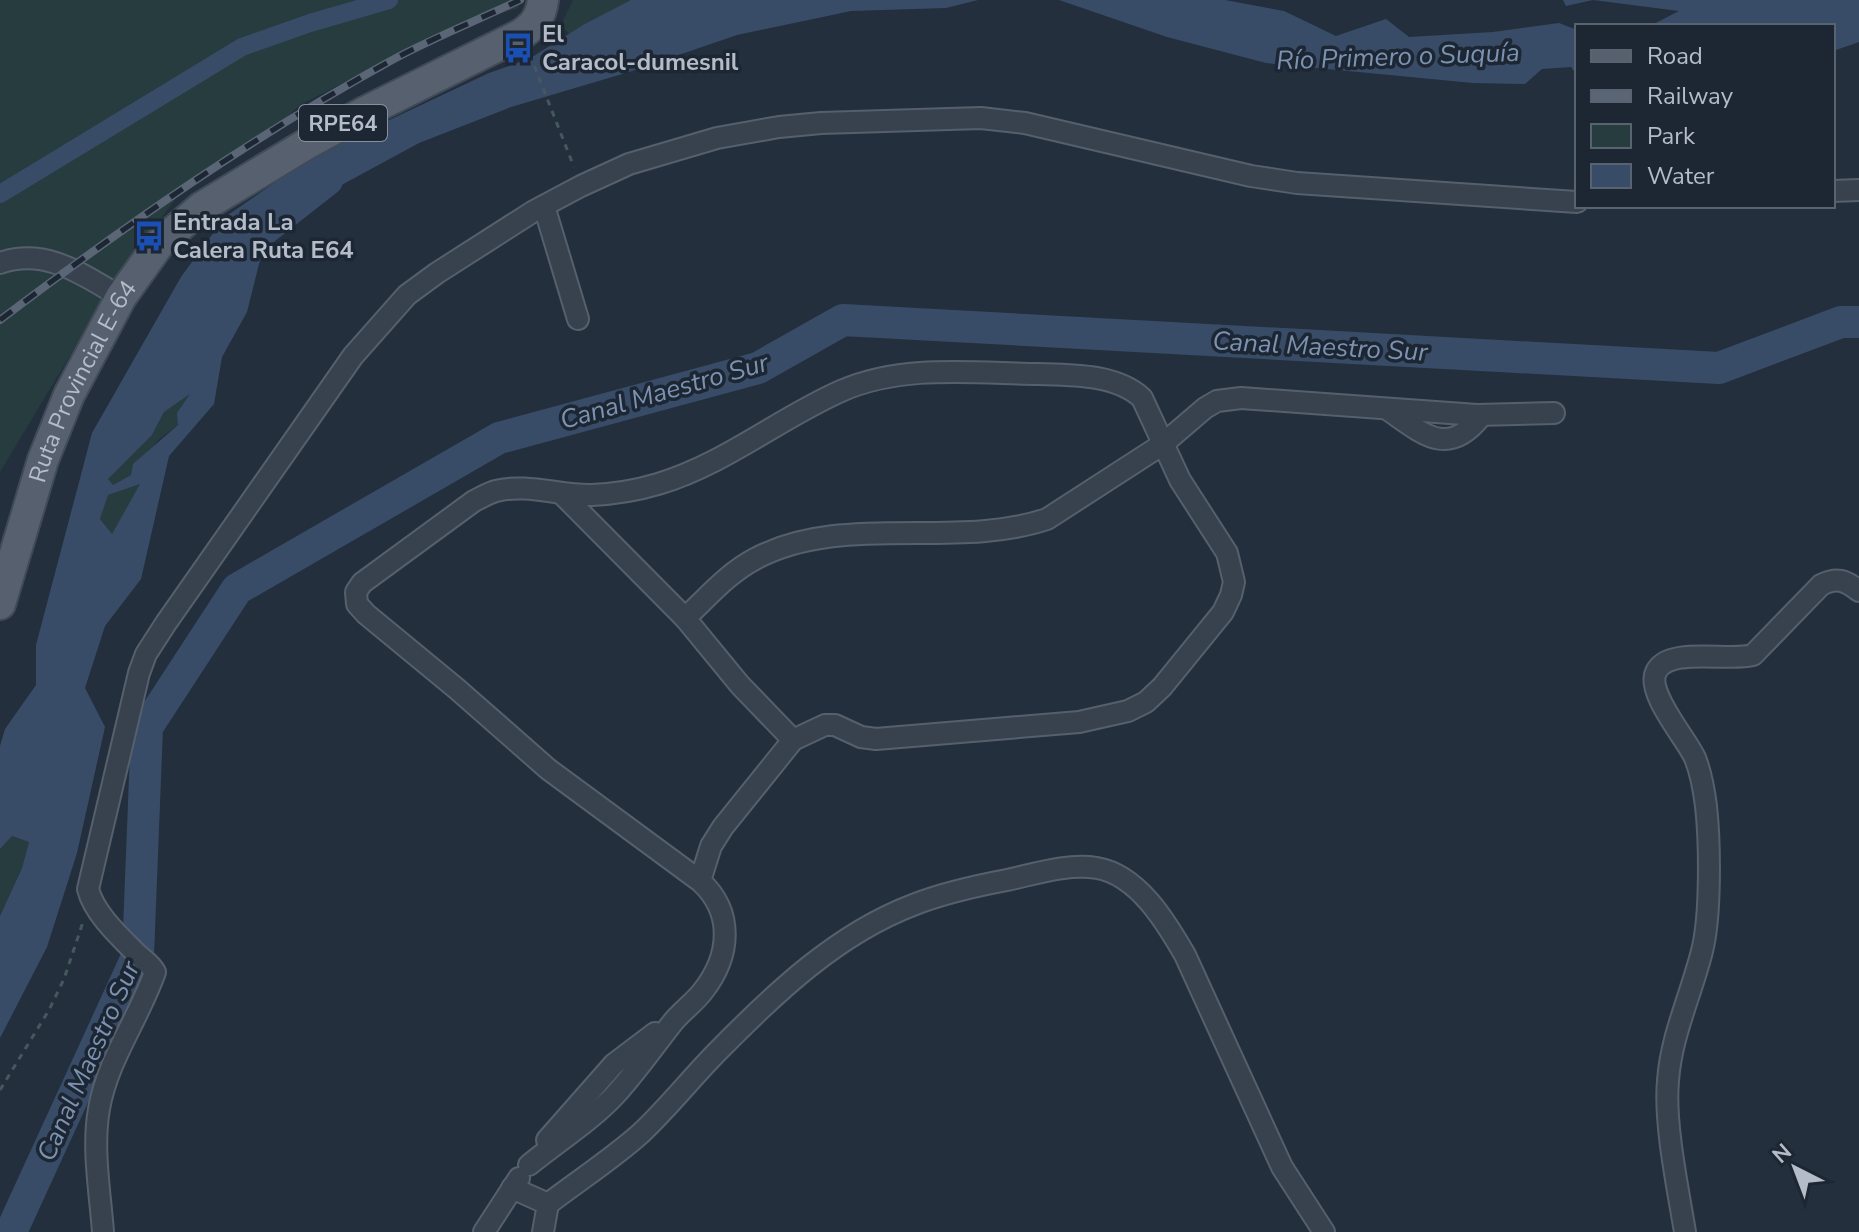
<svg xmlns="http://www.w3.org/2000/svg" width="1859" height="1232" font-family="'Nunito Sans',sans-serif">
  <style>
    .green { fill: #263c3f }
    .water { fill: #394c67; fill-rule: evenodd }
    .lines { fill: none; stroke-linecap: round; stroke-linejoin: round }
    .canal { stroke: #394c67; stroke-width: 18 }
    .river { stroke: #394c67; stroke-width: 32 }
    .street-casing { stroke: #565f6c; stroke-width: 24 }
    .primary-casing { stroke: #414a57; stroke-width: 34 }
    .path { stroke: #44595c; stroke-width: 3; stroke-dasharray: 6 6; stroke-linecap: butt }
    .street { stroke: #38414e; stroke-width: 20 }
    .primary { stroke: #56606e; stroke-width: 30 }
    .rail-casing { stroke: #5a6575; stroke-width: 8 }
    .rail { stroke: #1d2633; stroke-width: 5; stroke-dasharray: 15; stroke-linecap: butt }
    .labels { text-anchor: middle; stroke-width: 7; stroke-linejoin: round; paint-order: stroke }
    .shield { fill: #1d2633; stroke: #878f9c; stroke-width: 2 }
    .shield-label { font-size: 22px; font-weight: bold; fill: #b4bcc9 }
    .poi-label { font-size: 24px; font-weight: bold; fill: #b4bcc9; stroke: #1d2633; text-anchor: start }
    .street-label { font-size: 24px; fill: #b4bcc9; stroke: #1d2633 }
    .water-label { font-size: 26px; font-style: italic; fill: #7c92b1; stroke: #1d2633 }
  </style>
  <rect width="100%" height="100%" fill="#242f3e"/>
  <g class="green">
    <path d="M0 0H523L518 8 439 33 300 105 258 143 182 190 115 281 0 472Z"/>
    <path d="M573 0H655L578 44 561 25Z"/>
    <path d="M192 392 178 425 159 439 131 475 113 485 107 479 152 435 164 412Z"/>
    <path d="M141 483 112 534 100 519 108 495Z"/>
    <path d="M12 836 29 842 22 868 0 916V849Z"/>
  </g>
  <g class="water">
    <path d="M631 0H978L946 8 851 11 737 35 629 72 511 107 419 143 336 188 280 212 262 252 247 312 222 357 214 404 169 456 141 579 105 626 85 688 105 727 77 853 47 947 0 1038V916L22 868 29 842 12 836 0 849V746L5 729 36 685V645L92 433 181 277 225 217 315 155 489 73 529 59 583 25ZM190 394 177 413 178 425 133 464 131 475 113 485 108 479 152 435 164 412ZM140 484 112 534 100 519 108 495Z"/>
    <path d="M1059 0H1225L1284 11 1336 36 1386 19 1409 37 1493 32 1559 23 1577 30V75L1571 67 1542 69 1525 84 1473 83 1266 63 1167 37Z"/>
    <path d="M1563 0H1859V42L1833 51V26H1650L1679 11 1593 0 1566 6Z"/>
  </g>
  <g class="lines">
    <path class="canal" d="M0 194 242 47 310 23 389 0"/>
    <g class="river">
      <path d="M244 245 327 180"/>
      <path d="M11 1232 138 955 147 727 237 589 499 438 758 368 843 320 1719 368 1841 322H1859"/>
    </g>
    <g class="street-casing">
      <g id="street">
        <path d="M1833 191 1859 190"/>
        <path d="M544 206 578 319"/>
        <path d="M0 263C46 247 83 275 121 297"/>
        <path d="M1387 409C1423 434 1448 459 1482 415"/>
        <path d="M561 493 685 618 740 685 793 740"/>
        <path d="M685 618C707 598 728 573 755 559 842 512 956 550 1047 519L1163 444 1205 408 1217 401 1241 398 1477 415 1554 413"/>
        <path d="M547 1140 614 1064 655 1033"/>
        <path d="M529 1165C556 1143 592 1120 615 1095 636 1072 654 1046 673 1022 682 1011 695 1002 703 991 731 955 734 912 700 881L548 769 457 689 366 614 357 604 356 592 362 583 474 501C481 498 488 493 496 491 526 483 561 496 592 495 613 494 638 490 658 484 725 464 778 419 841 391 902 364 973 373 1038 374 1072 375 1116 374 1142 398L1180 480 1227 553 1234 582 1231 595 1223 612 1162 687 1146 702 1128 711 1079 722 876 739 861 737 835 725H825L793 740 723 827 711 846 700 881"/>
        <path d="M512 1188 548 1204C578 1181 612 1159 640 1134 668 1108 692 1077 719 1050 775 993 837 934 913 905 943 893 975 886 1007 880 1035 874 1068 863 1097 868 1138 875 1166 922 1185 955L1282 1167 1324 1232"/>
        <path d="M103 1232C100 1192 92 1148 99 1109 107 1061 139 1018 155 972 150 963 143 960 136 953 119 936 94 913 88 889L139 673 146 654 166 623 353 356 407 295 437 273 534 211 581 186 629 164 717 138 779 127 821 123 981 118 1025 123 1251 176 1297 183 1577 202"/>
        <path d="M484 1232 519 1178"/>
        <path d="M543 1232 548 1204"/>
        <path d="M1685 1232C1678 1189 1664 1123 1668 1081 1671 1036 1691 995 1702 951 1711 916 1710 842 1706 806 1704 790 1701 773 1695 758 1686 738 1646 693 1656 672 1668 646 1729 662 1753 655L1821 585C1837 577 1845 580 1859 591"/>
      </g>
    </g>
    <g class="primary-casing">
      <g id="primary">
        <path id="s1" d="M0 604 43 460 69 395 121 297 159 244 202 207 310 142 365 112 520 35C534 26 541 17 543 0"/>
      </g>
    </g>
    <g class="path">
      <path d="M530 55 574 167"/>
      <path d="M0 1090 49 1010 64 979 83 922"/>
    </g>
    <use href="#street" class="street"/>
    <use href="#primary" class="primary"/>
    <g class="rail-casing">
      <path id="rail" d="M0 320C126 225 255 135 394 59 435 37 478 20 520 0"/>
    </g>
    <use href="#rail" class="rail"/>
  </g>
  <defs>
    <g id="bus-bare" transform="scale(2.4)"><path d="M-5-6H5V4H4V6H2V4H-2V6H-4V4H-5ZM-3.5-4V0h7V-4ZM-3.5 1.2v1.5H-2V1.2ZM2 1.2v1.5H3.5V1.2Z" fill="#1a4fb4" stroke="#1d2633" stroke-width="2.5" paint-order="stroke"/></g>
  </defs>
  <g fill-rule="evenodd">
    <use href="#bus-bare" x="518" y="48"/>
    <use href="#bus-bare" x="149" y="236"/>
  </g>
  <g class="labels">
    <rect class="shield" x="299" y="105" width="88" height="36" rx="6"/>
    <g class="shield-label">
      <text x="343" y="131">RPE64</text>
    </g>
    <g class="poi-label">
      <text x="542" y="42">El<tspan x="542" dy="28">Caracol-dumesnil</tspan></text>
      <text x="173" y="230">Entrada La<tspan x="173" dy="28">Calera Ruta E64</tspan></text>
    </g>
    <g class="street-label">
      <text dy="8" stroke="none"><textPath href="#s1" startOffset="238">Ruta Provincial E-64</textPath></text>
    </g>
    <g class="water-label">
      <text transform="translate(1398 56) rotate(-2)" y="9">Río Primero o Suquía</text>
      <text transform="translate(1320 346) rotate(3)" y="9">Canal Maestro Sur</text>
      <text transform="translate(664 391) rotate(-16)" y="9">Canal Maestro Sur</text>
      <text transform="translate(88 1061) rotate(-66)" y="9">Canal Maestro Sur</text>
    </g>
  </g>
  <rect x="1575" y="24" width="260" height="184" fill="#1d2633" stroke="#59626f" stroke-width="2"/>
  <rect x="1591" y="50" width="40" height="12" fill="#56606e" stroke="#59626f" stroke-width="2"/>
  <text x="1647" y="64" font-size="24" fill="#b4bcc9">Road</text>
  <rect x="1591" y="90" width="40" height="12" fill="#5a6575" stroke="#59626f" stroke-width="2"/>
  <text x="1647" y="104" font-size="24" fill="#b4bcc9">Railway</text>
  <rect x="1591" y="124" width="40" height="24" fill="#263c3f" stroke="#59626f" stroke-width="2"/>
  <text x="1647" y="144" font-size="24" fill="#b4bcc9">Park</text>
  <rect x="1591" y="164" width="40" height="24" fill="#394c67" stroke="#59626f" stroke-width="2"/>
  <text x="1647" y="184" font-size="24" fill="#b4bcc9">Water</text>
  <g transform="translate(1795 1168) rotate(318)" stroke="#1d2633" stroke-width="6" paint-order="stroke">
  <path d="M0-6L14 30L0 20L-14 30Z" fill="#b4bcc9"/>
  <text y="-12" font-size="22" font-weight="bold" text-anchor="middle" fill="#b4bcc9">N</text>
  </g>
</svg>
